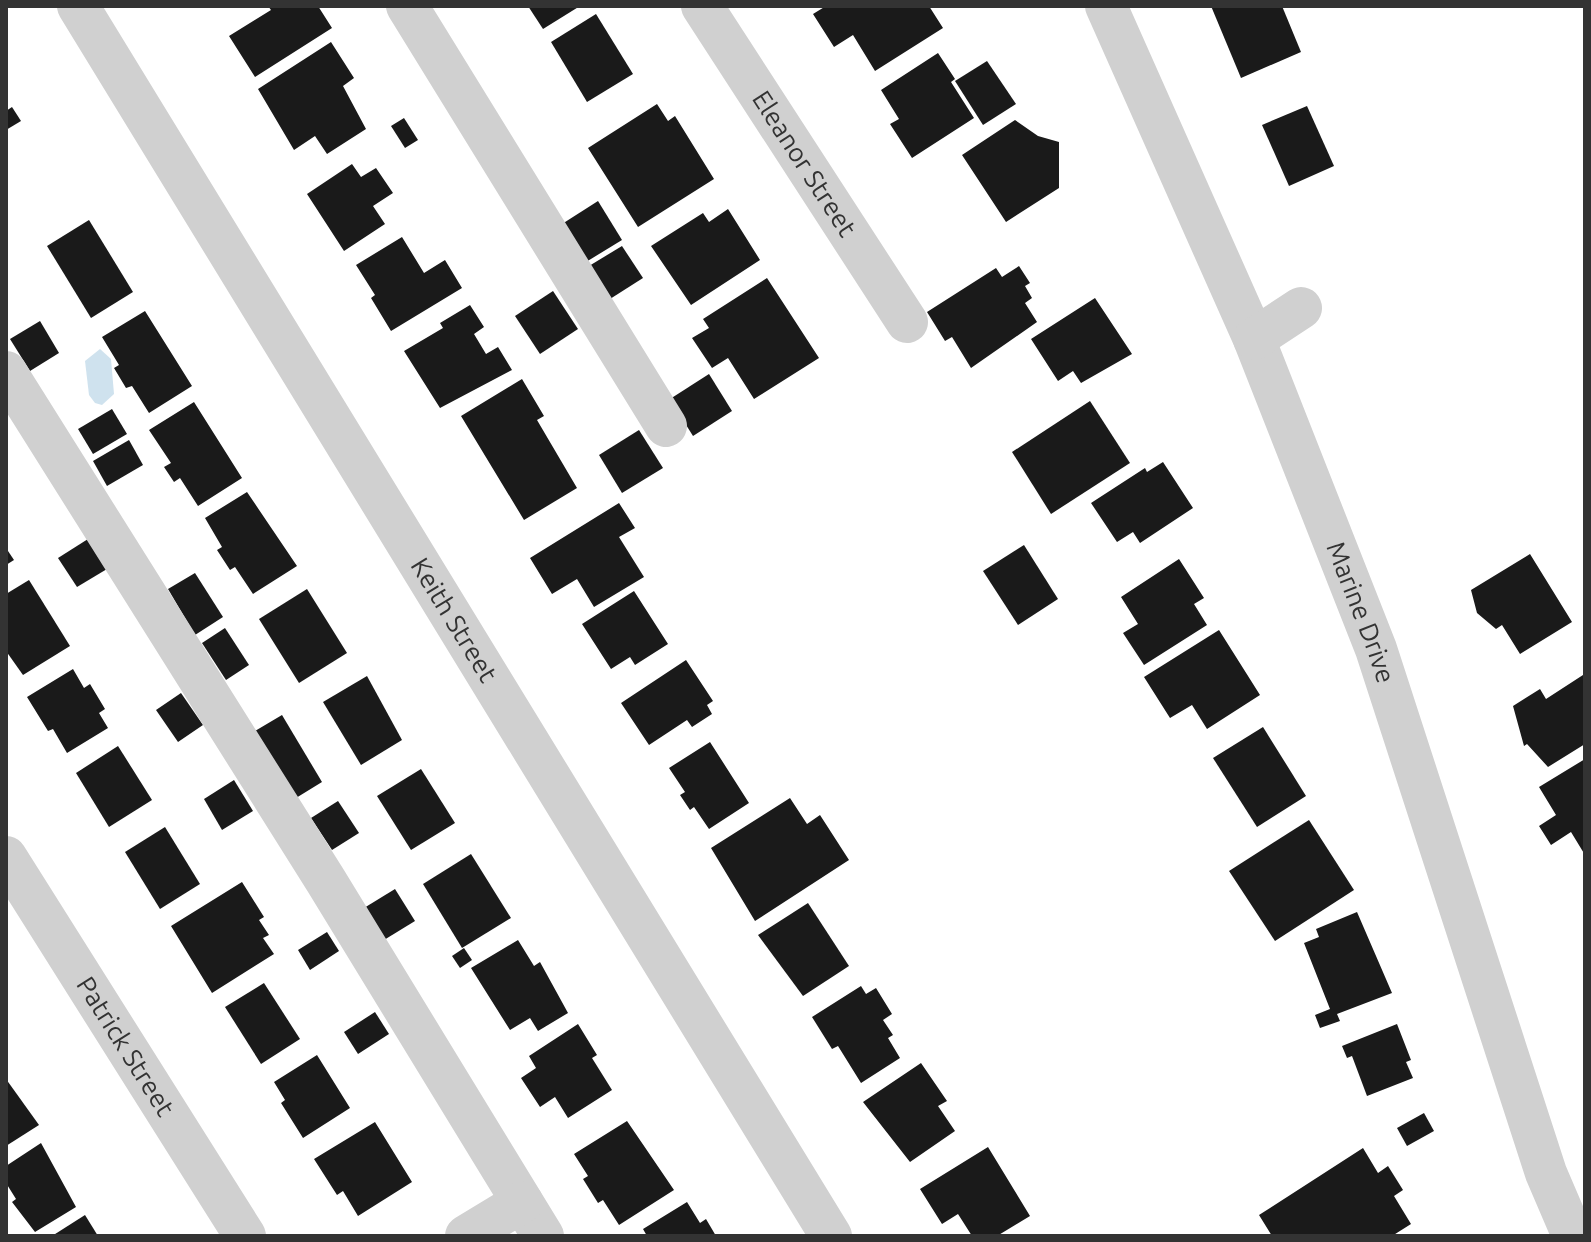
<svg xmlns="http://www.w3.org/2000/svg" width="1591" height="1242" font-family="Ubuntu,sans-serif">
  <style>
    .water { fill: #cfe2ee }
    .building { fill: #1a1a1a }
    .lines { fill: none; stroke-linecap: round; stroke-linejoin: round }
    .minor { stroke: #d0d0d0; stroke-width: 42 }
    .labels { text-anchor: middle; stroke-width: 8; stroke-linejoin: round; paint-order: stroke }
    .street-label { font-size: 26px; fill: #333; stroke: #fff }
  </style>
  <rect width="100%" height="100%" fill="#fff"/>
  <path class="water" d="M100 349 111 359 114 394 102 405 95 403 89 395 85 361Z"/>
  <g class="building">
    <path d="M268 6H318L332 28 255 77 229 36 271 10Z"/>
    <path d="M528 6H580L543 29Z"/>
    <path d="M826 6H929L943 28 875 71 853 35 834 47 813 14Z"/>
    <path d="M1211 6H1282L1301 52 1241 78Z"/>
    <path d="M596 14 633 74 587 102 551 42Z"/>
    <path d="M331 42 354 78 343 86 366 129 327 154 315 136 294 150 258 89Z"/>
    <path d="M938 53 955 79 951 82 974 118 912 158 890 124 899 119 881 90Z"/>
    <path d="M987 61 1016 104 983 125 955 81Z"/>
    <path d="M657 104 668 121 675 116 714 179 638 227 588 148Z"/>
    <path d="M1307 106 1334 166 1289 186 1262 125Z"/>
    <path d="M12 107 21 121 6 130V111Z"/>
    <path d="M404 118 418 140 405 148 391 126Z"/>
    <path d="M1015 120 1038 136 1059 142V188L1006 222 962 155Z"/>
    <path d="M352 164 361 177 376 168 393 193 373 206 385 224 344 251 307 194Z"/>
    <path d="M598 201 622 240 586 262 562 224Z"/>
    <path d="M728 209 760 260 691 305 651 246 703 213 709 222Z"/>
    <path d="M89 220 133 292 91 318 47 246Z"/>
    <path d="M402 237 424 273 445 260 462 288 391 331 371 298 375 295 356 265Z"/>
    <path d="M622 246 643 278 610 299 589 266Z"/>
    <path d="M1019 266 1030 283 1025 286 1032 298 1025 303 1037 322 971 368 952 337 945 341 927 312 996 268 1002 277Z"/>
    <path d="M767 278 819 358 754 399 728 358 712 368 692 338 709 328 703 319Z"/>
    <path d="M553 291 578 329 540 354 515 316Z"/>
    <path d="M1095 298 1132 354 1081 383 1073 371 1058 381 1031 339Z"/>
    <path d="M470 305 484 327 474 334 486 354 498 347 512 370 440 408 404 351 443 328 440 323Z"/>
    <path d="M145 311 192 386 149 413 132 386 126 388 114 368 119 365 102 337Z"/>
    <path d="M40 321 59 353 30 371 10 339Z"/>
    <path d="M709 374 732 411 693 436 670 399Z"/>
    <path d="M522 379 544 416 537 420 577 488 524 520 461 416Z"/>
    <path d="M1090 401 1130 463 1051 514 1012 452Z"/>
    <path d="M194 402 242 478 198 506 180 478 174 482 164 467 171 463 149 430Z"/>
    <path d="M112 409 127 434 93 454 78 429Z"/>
    <path d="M639 430 663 468 622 493 599 455Z"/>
    <path d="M129 440 143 465 107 486 93 461Z"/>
    <path d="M1163 462 1193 508 1140 543 1133 532 1117 542 1091 503 1145 468 1147 472Z"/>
    <path d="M247 492 297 566 253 594 235 567 230 570 217 550 222 547 205 518Z"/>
    <path d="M619 503 635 528 619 537 644 577 594 607 577 579 552 594 530 558Z"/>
    <path d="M88 539 107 569 77 587 58 558Z"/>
    <path d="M1024 545 1058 599 1018 625 983 571Z"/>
    <path d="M6 548 14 560 6 565Z"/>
    <path d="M1530 554 1572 622 1520 654 1502 625 1496 629 1477 613 1471 590Z"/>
    <path d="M1179 559 1204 598 1194 604 1207 625 1144 665 1123 633 1138 624 1121 597Z"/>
    <path d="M195 573 223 617 195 635 168 589Z"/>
    <path d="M29 580 70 646 23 675 6 651V594Z"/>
    <path d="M307 589 347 653 299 683 259 619Z"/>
    <path d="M634 591 668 644 635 665 630 657 611 669 582 624Z"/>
    <path d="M225 628 249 665 226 680 202 643Z"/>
    <path d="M1219 630 1260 695 1207 729 1192 705 1170 718 1144 677Z"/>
    <path d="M686 660 713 701 707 705 712 714 692 727 687 720 649 745 621 703Z"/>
    <path d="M73 669 84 688 90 684 105 709 99 713 108 728 67 753 53 729 48 731 27 697Z"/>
    <path d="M1583 675 1585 744 1548 767 1527 744 1524 746 1513 706 1540 689 1546 699Z"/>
    <path d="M367 676 402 740 361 765 323 702Z"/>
    <path d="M181 693 203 725 178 742 156 710Z"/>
    <path d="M282 715 322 782 296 798 255 731Z"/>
    <path d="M1263 727 1306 796 1257 827 1213 758Z"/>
    <path d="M710 742 749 803 709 829 694 807 690 810 680 795 685 792 669 768Z"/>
    <path d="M118 746 152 800 109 827 76 773Z"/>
    <path d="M1585 759V855L1571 832 1551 845 1539 826 1556 815 1539 787Z"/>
    <path d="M421 769 455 823 411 850 377 796Z"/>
    <path d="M234 780 253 811 222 830 204 799Z"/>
    <path d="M790 798 807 824 820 815 849 860 755 921 711 848Z"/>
    <path d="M338 801 359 833 332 850 311 818Z"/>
    <path d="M1309 820 1354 890 1275 941 1229 871Z"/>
    <path d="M165 827 200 884 160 909 125 852Z"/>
    <path d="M471 854 511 918 462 948 423 884Z"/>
    <path d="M242 882 264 917 259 920 269 935 263 938 274 954 212 993 171 926Z"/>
    <path d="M395 889 415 921 384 940 364 908Z"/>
    <path d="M808 903 849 966 803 996 758 935Z"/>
    <path d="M1357 912 1392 993 1337 1014 1340 1021 1320 1028 1315 1015 1330 1009 1304 943 1319 937 1316 929Z"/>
    <path d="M327 932 339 951 310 970 298 950Z"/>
    <path d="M518 940 534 966 540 962 568 1013 538 1031 530 1018 510 1030 471 968Z"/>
    <path d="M464 948 472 960 460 968 452 956Z"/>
    <path d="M264 983 300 1039 261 1064 225 1007Z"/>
    <path d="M861 986 866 994 876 988 892 1014 883 1020 893 1035 888 1038 900 1058 861 1083 838 1046 832 1049 812 1017Z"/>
    <path d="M375 1012 389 1034 358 1054 344 1032Z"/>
    <path d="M578 1024 597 1055 592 1058 612 1090 568 1118 555 1097 540 1107 521 1078 536 1068 529 1056Z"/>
    <path d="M1397 1024 1411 1060 1406 1062 1413 1078 1367 1096 1352 1056 1347 1058 1342 1046Z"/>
    <path d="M317 1055 350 1108 303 1138 281 1103 285 1100 274 1082Z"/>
    <path d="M921 1063 947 1101 938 1106 955 1131 910 1162 863 1102Z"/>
    <path d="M6 1079 39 1125 6 1146Z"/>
    <path d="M1424 1113 1434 1131 1407 1146 1397 1128Z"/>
    <path d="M627 1121 674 1190 619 1225 603 1200 598 1203 583 1179 588 1176 574 1154Z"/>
    <path d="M375 1122 412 1182 358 1216 343 1191 337 1195 314 1159Z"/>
    <path d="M41 1143 76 1207 35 1232 12 1202 16 1199 6 1183V1166Z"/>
    <path d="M988 1147 1030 1216 997 1236H972L958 1214 942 1224 920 1189Z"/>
    <path d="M1363 1148 1378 1173 1388 1166 1403 1190 1394 1196 1411 1224 1392 1236H1272L1259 1215Z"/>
    <path d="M687 1202 700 1223 706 1219 716 1236H647L643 1229Z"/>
    <path d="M85 1215 98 1236H52Z"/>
  </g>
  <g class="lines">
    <g class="minor">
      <path id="s1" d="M78 6 831 1236"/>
      <path d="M407 6 666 426"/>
      <path id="s2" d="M702 6 907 322"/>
      <path id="s3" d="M1106 6 1254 339 1376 649 1546 1173 1573 1236"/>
      <path d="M1254 339 1301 308"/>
      <path d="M6 372 326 881 543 1236"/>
      <path id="s4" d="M6 857 245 1236"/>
      <path d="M466 1236 522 1202"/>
    </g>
  </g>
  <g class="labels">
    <g class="street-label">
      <text dy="9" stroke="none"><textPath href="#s2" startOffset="188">Eleanor Street</textPath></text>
      <text dy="9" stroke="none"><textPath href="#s3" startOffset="658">Marine Drive</textPath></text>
      <text dy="9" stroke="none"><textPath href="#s1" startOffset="720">Keith Street</textPath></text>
      <text dy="9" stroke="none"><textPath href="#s4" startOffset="224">Patrick Street</textPath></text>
    </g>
  </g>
  <rect width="1591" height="1242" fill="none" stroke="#333333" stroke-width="16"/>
</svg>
